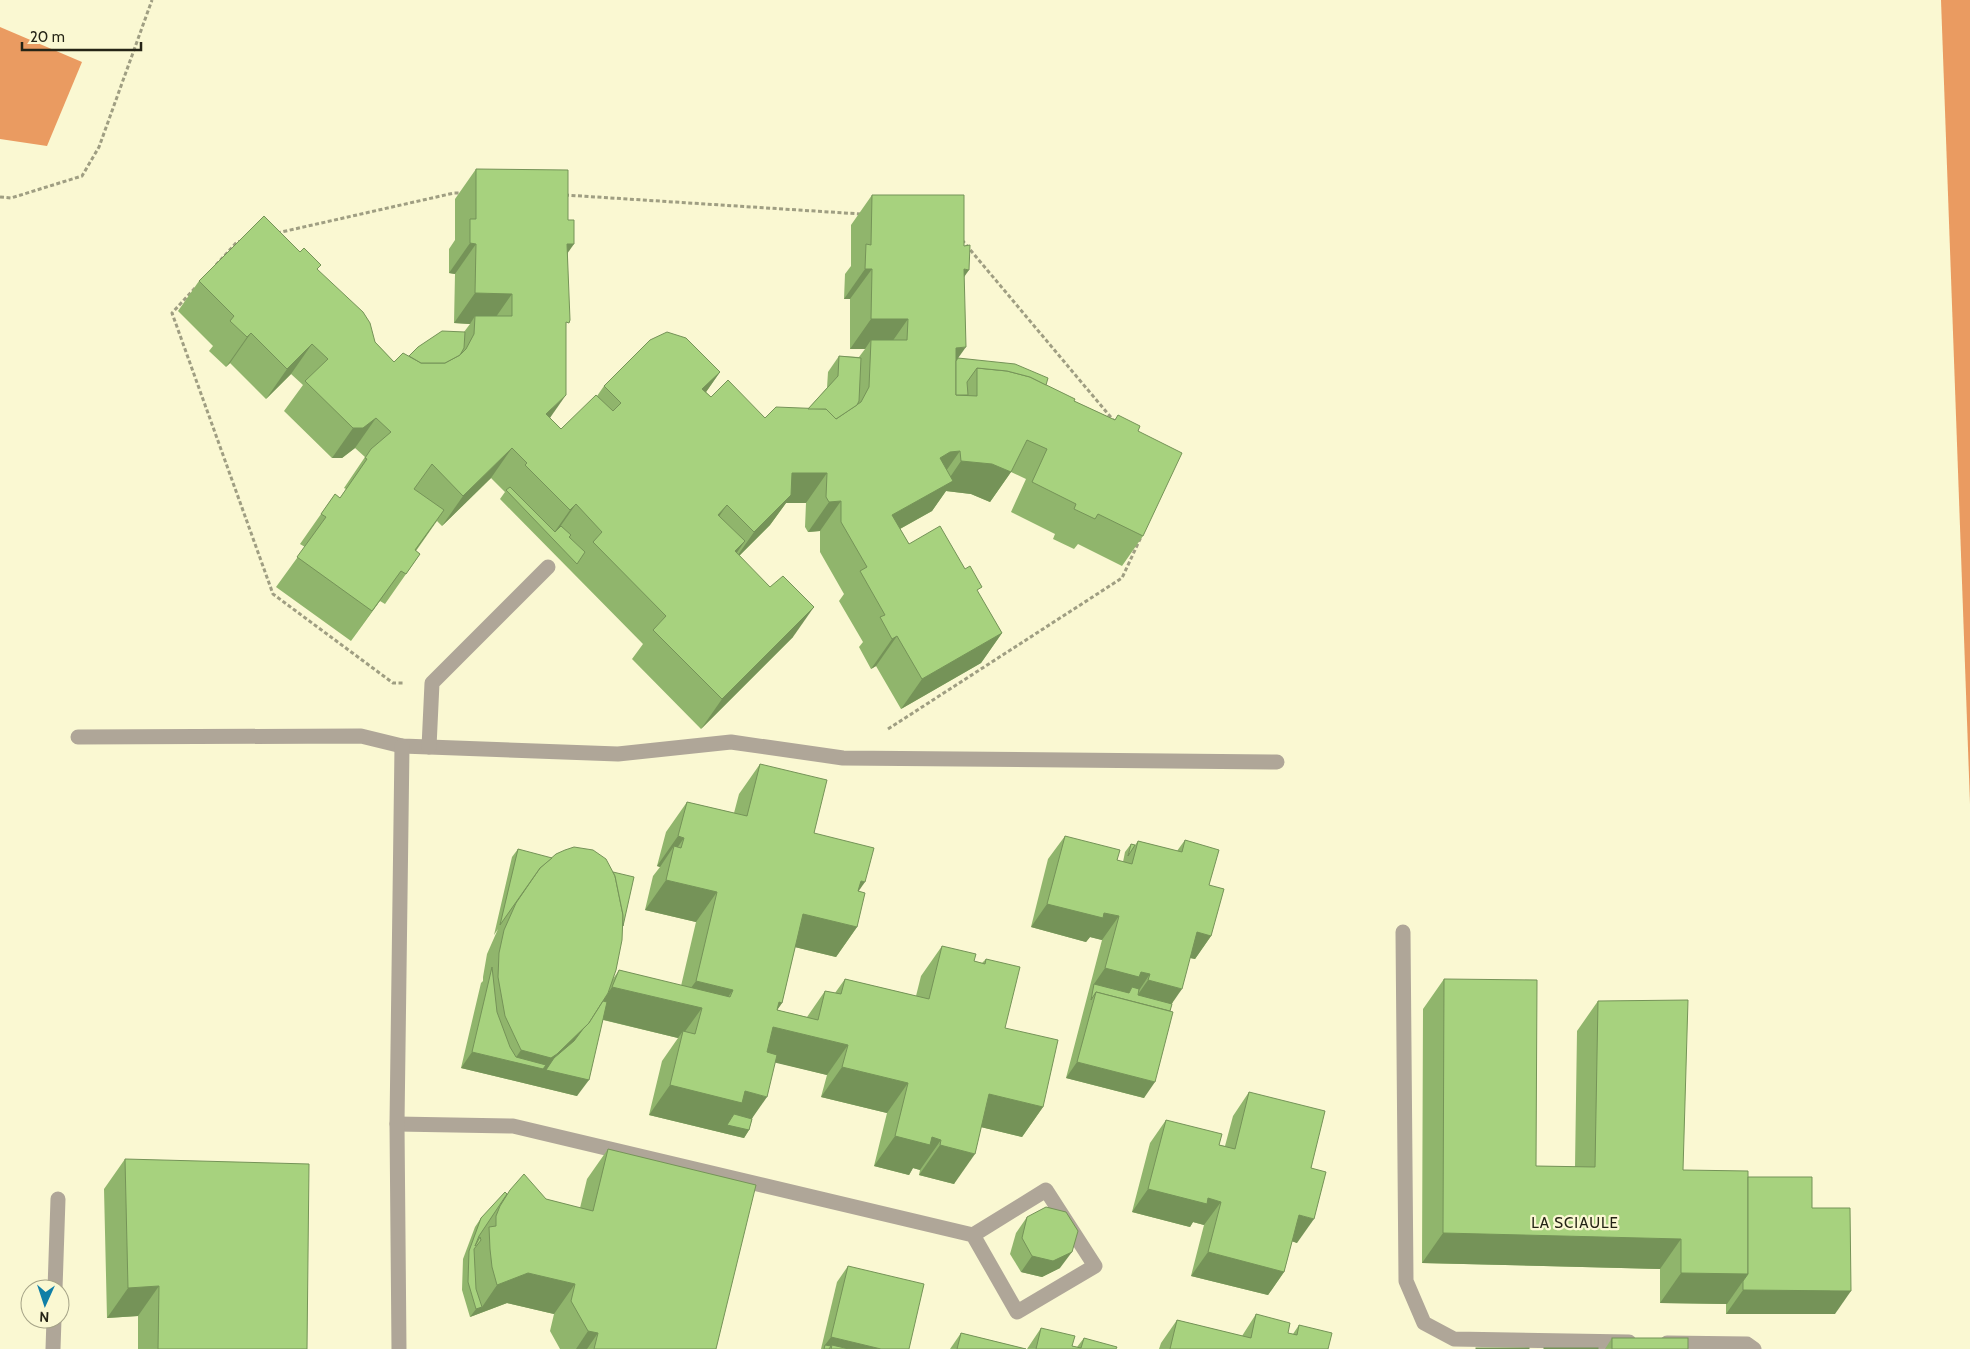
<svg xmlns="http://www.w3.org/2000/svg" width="1970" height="1349" font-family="Cabin,sans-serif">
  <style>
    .forest { fill: #ea9b61 }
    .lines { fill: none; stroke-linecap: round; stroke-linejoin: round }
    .path { stroke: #9f9e82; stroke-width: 3; stroke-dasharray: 4 2.5; stroke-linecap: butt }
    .minor { stroke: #afa698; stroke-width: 15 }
    .wall { fill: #90b56c }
    .shaded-wall { fill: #759358 }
    .building { fill: #a7d27e; stroke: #759358 }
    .labels { text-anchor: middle; stroke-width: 4.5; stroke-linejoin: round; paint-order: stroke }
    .neighbourhood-label { font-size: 15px; letter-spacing: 1px; fill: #252416; stroke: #faf8d2 }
  </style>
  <rect width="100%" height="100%" fill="#faf8d2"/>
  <g class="forest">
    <path d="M1941 0H1970V804Z"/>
    <path d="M0 27 82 62 47 146 0 139Z"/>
  </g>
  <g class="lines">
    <g class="path">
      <path d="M565 195 861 214"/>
      <path d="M0 197 11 198 82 176 99 147 152 0"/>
      <path d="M277 233 454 193H464"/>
      <path d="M962 240 1114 421"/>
      <path d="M216 265 237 242 242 241"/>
      <path d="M195 288 172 313 273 594 393 683H404"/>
      <path d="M888 729 1122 578 1141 537"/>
    </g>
    <g class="minor">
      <path d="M78 737 361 736 402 746 618 754 731 742 843 758 1277 762"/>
      <path d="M429 747 432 683 548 567"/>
      <path d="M1403 932 1406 1281 1424 1323 1454 1339 1629 1342"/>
      <path d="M397 1124 513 1126 973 1235 1017 1312 1095 1266 1046 1190 973 1235"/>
      <path d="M55 1289 58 1199"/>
      <path d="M1667 1343 1747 1344 1754 1349"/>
      <path d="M53 1349 54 1319"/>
      <path d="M399 1349 397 1124 402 746"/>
    </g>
  </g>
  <g class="wall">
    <path d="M476 169 568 252 566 328 550 418 561 429 597 396 604 386 720 372 706 392 711 397 765 418 808 409 827 388 828 372 839 356 859 357 865 349H850V299H844L845 274 851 266V225L872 195 964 277 958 358 1046 385 1074 401 1115 420 1118 415 1138 431 1143 536 1122 566 1078 544 1074 549 1053 539 1055 534 1011 512 1026 479 1011 472 990 502 971 494 946 491 932 511 900 529 909 544 978 593 1002 633 981 663 901 709 876 666 871 669 859 647 863 642 839 601 844 594 820 552V531L808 532 805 527 806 503H786L770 525 739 556 793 637 701 729 632 659 643 644 500 499 505 492 491 478 442 526 437 521 416 551 420 554 385 604 380 601 351 641 276 587 305 547 300 544 335 494 340 498 346 489 344 488 365 457 355 448 342 458H332L284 411 303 385 291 374 266 399 230 363 226 367 209 351 213 346 178 311 199 281 317 270 375 342 394 362 464 332 470 324 454 323 455 274 449 273V249L455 240V199Z"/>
    <path d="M760 764 859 891 857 927 836 957 795 947 782 1003 777 1010 807 1017 825 991 835 993 845 979 916 996 921 976 942 946 974 961 982 963 986 959 1005 1028 1043 1107 1022 1137 981 1127 954 1184 919 1175 920 1170 913 1168 909 1175 874 1166 887 1113 821 1097 827 1075 775 1062 752 1119 749 1130 744 1138 649 1115 662 1061 678 1038 603 1020 577 1096 461 1068 481 983 483 981V977L487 954 498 929 494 935 512 857 518 849 623 926 613 979 619 970 681 986 696 922 645 910 653 876 660 867 657 866 666 832 687 802 734 813 739 794Z"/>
    <path d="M1065 836 1117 860 1123 862 1125 852 1131 844 1135 845 1138 841 1177 851 1185 840 1209 885 1211 936 1195 959 1190 958 1172 1004 1144 1098 1066 1078 1102 940 1090 937 1086 942 1031 927 1048 859Z"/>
    <path d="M1444 979 1536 1166 1575 1167 1577 1031 1598 1001 1683 1170 1748 1177 1812 1208 1835 1314H1726V1304L1660 1303V1269L1422 1263 1423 1009Z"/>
    <path d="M1249 1092 1311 1168 1297 1243 1292 1241 1284 1272 1268 1295 1191 1276 1204 1225 1193 1222 1190 1227 1132 1212 1150 1143 1166 1120 1219 1145 1225 1146 1233 1116Z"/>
    <path d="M608 1149 716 1349H560L550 1331 554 1314 507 1303 470 1317 462 1290 463 1259 475 1227 481 1218 507 1194 546 1199 580 1208 587 1179Z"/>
    <path d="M125 1159 307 1349H138V1316L107 1318 104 1189Z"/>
    <path d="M1027 1217 1060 1268 1042 1277 1021 1272 1010 1254 1016 1233Z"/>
    <path d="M848 1266 909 1349H821L837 1282Z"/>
    <path d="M1256 1314 1288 1333 1293 1334 1299 1325 1328 1349H1159L1161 1343 1177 1320 1242 1336Z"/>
    <path d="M1041 1328 1072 1346 1077 1347 1084 1338 1116 1349H1027Z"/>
    <path d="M961 1333 1026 1349H950Z"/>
    <path d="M1612 1338 1688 1349H1605Z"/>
  </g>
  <g class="shaded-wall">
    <path d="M470 243 476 244 455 274 449 273Z"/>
    <path d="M567 244H574L553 274Z"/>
    <path d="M865 269H872L850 299H844Z"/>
    <path d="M964 269 969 270 948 300Z"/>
    <path d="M475 293 512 294 491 324 475 316 470 324 454 323Z"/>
    <path d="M871 319H908L887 349 871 340 865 349H850Z"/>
    <path d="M251 333 230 363 226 367 247 337Z"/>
    <path d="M312 344 291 374 266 399 287 369Z"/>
    <path d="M966 347 946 375 956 348Z"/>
    <path d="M720 372 699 402 702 389Z"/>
    <path d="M566 395 545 425 546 414Z"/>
    <path d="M376 418 355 448 342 458H332L353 428Z"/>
    <path d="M512 448 491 478 442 526 463 496Z"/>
    <path d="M960 451 939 481 940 458 950 452Z"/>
    <path d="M961 461 992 464 1011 472 990 502 971 494 946 491 932 511 871 545 892 515 944 486Z"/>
    <path d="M792 473H827L806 503H786L770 525 733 562 754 532Z"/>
    <path d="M841 501 820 531 808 532 829 502Z"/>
    <path d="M576 504 555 534 551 537 570 510Z"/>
    <path d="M727 505 706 535 718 515Z"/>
    <path d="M444 510 423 540 351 641 415 550Z"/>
    <path d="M745 541 724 571 735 551Z"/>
    <path d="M814 607 793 637 701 729 722 699Z"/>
    <path d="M1002 633 981 663 901 709 922 679Z"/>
    <path d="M897 636 876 666 871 669 892 639Z"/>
    <path d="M678 836 684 838 673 854 674 846 660 867 657 866Z"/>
    <path d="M666 880 717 892 696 922 645 910Z"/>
    <path d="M861 881 865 882 844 912Z"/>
    <path d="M1047 904 1104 913 1119 916 1102 940 1090 937 1086 942 1031 927Z"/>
    <path d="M803 914 857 927 836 957 782 944Z"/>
    <path d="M1197 932 1211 936 1195 959 1181 956Z"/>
    <path d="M1105 968 1141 972 1150 974 1134 998 1094 984Z"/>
    <path d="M1148 980 1182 989 1166 1012 1132 1003Z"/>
    <path d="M696 981 733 990 712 1020 702 1008 681 1037 683 1031 678 1038 592 1017 612 987 680 1003Z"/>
    <path d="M779 1002 782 1003 761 1033Z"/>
    <path d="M589 1023V1080L577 1096 461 1068 472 1052 513 1062 521 1050Z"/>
    <path d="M773 1027 848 1045 827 1075 752 1057Z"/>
    <path d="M1077 1062 1155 1082 1144 1098 1066 1078Z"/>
    <path d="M842 1067 908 1083 887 1113 821 1097Z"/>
    <path d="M670 1085 745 1091 767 1097 746 1127 749 1130 744 1138 649 1115Z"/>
    <path d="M989 1094 1043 1107 1022 1137 968 1124Z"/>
    <path d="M895 1136 932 1137 941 1140 920 1170 913 1168 909 1175 874 1166Z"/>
    <path d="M940 1145 975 1154 954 1184 919 1175Z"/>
    <path d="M1148 1189 1208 1198 1221 1202 1204 1225 1193 1222 1190 1227 1132 1212Z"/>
    <path d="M1299 1215 1314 1219 1297 1243 1282 1238Z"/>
    <path d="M1443 1233 1681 1239 1660 1269 1422 1263Z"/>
    <path d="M1072 1252 1060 1268 1042 1277 1021 1272 1032 1256Z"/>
    <path d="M1208 1252 1284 1272 1268 1295 1191 1276Z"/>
    <path d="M528 1273 575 1284 554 1314 507 1303 470 1317 476 1309 482 1307 497 1285Z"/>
    <path d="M1681 1273 1748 1274 1727 1304 1660 1303Z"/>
    <path d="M159 1286 138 1316 107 1318 128 1288Z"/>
    <path d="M1743 1290 1851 1291 1835 1314H1726Z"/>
    <path d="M588 1331 598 1333 587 1349H576Z"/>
    <path d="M831 1337 881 1349H831L832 1345 829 1349 825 1345Z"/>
  </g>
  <g class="building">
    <path d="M476 169 568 170V220H574V244H567L570 320 569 323 566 322V395L546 414 561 429 596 395 613 411 621 403 604 386 650 340 667 332 686 338 720 372 702 389 711 397 728 380 765 418 776 407 826 409 836 419 861 402 869 387 871 340H907L908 319H871L872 269H865L866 244 871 245 872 195H964V246L970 245 969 270 964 269 966 347 956 348V395L977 396V368L1007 371 1030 377 1075 399 1074 401 1115 420 1118 415 1140 426 1138 431 1182 453 1143 536 1098 514 1095 519 1074 509 1076 504 1032 482 1047 449 1027 440 1011 472 992 464 961 461 960 451 950 452 940 458 953 481 892 515 909 544 940 526 965 569 970 566 982 587 977 590 1002 633 922 679 897 636 892 639 880 617 885 615 860 571 867 567 841 522V501L829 502 826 497 827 473H792L791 495 754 532 727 505 718 515 745 541 735 551 770 587 783 576 814 607 722 699 653 630 666 616 593 542 602 532 576 504 570 510 525 465 527 463 512 448 463 496 432 464 414 489 444 510 415 550 420 554 406 574 401 571 372 611 297 557 326 517 321 514 335 494 340 498 367 459 365 458 371 449 391 432 376 418 363 428H353L305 381 328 359 312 344 287 369 251 333 247 337 230 321 234 316 199 281 264 216 300 252 304 248 321 265 317 269 363 312 370 323 375 342 394 362 403 353 421 363H445L460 355 466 349 474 334 475 316H512V294L475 293 476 244 470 243V219H476Z"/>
    <path d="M442 331 465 332 464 348 460 355 445 363H421L409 356 418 347Z"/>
    <path d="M839 356 861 358 859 401 857 405 836 419 826 409H808L838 376Z"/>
    <path d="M958 358 1015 364 1048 378 1046 385 1030 377 1007 371 977 368 967 382 968 395H956V361Z"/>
    <path d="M510 487 555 532 561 526 571 535 569 537 585 552 577 564 506 490Z"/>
    <path d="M760 764 827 780 814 833 874 848 865 882 861 881 858 891 865 893 857 927 803 914 782 1003 779 1002 777 1010 818 1020 825 991 841 994 845 979 929 999 942 946 976 954 974 961 985 964 986 959 1020 967 1005 1028 1058 1040 1043 1107 989 1094 975 1154 940 1145 941 1140 932 1137 930 1145 895 1136 908 1083 842 1067 848 1045 773 1027 767 1052 777 1055 767 1097 745 1091 742 1103 670 1085 683 1031 695 1034 702 1008 612 987 619 970 730 997 733 990 696 981 717 892 666 880 674 846 681 848 684 838 678 836 687 802 747 816Z"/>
    <path d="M1065 836 1120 850 1117 860 1132 864 1138 841 1182 852 1185 840 1219 850 1209 885 1224 889 1211 936 1197 932 1182 989 1148 980 1150 974 1141 972 1139 977 1105 968 1119 916 1104 913 1103 918 1047 904Z"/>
    <path d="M1131 844 1135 845 1128 856Z"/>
    <path d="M574 847 593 850 606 859 615 876 623 915 622 940 616 970 608 993 589 1023 557 1054 551 1058 521 1050 505 1016 498 977 499 953 504 930 516 903 540 868 556 854 565 850Z"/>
    <path d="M518 849 552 858 540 868 500 925Z"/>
    <path d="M613 872 634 877 623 926V915L615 876Z"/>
    <path d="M492 967 497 1012 510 1047 516 1057 546 1065 543 1069 472 1052Z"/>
    <path d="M1444 979 1537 980 1536 1166 1595 1167 1598 1001 1688 1000 1683 1170 1748 1171V1274L1681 1273V1239L1443 1233Z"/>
    <path d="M1094 984 1129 993 1132 987 1139 989 1138 995 1172 1004 1170 1011 1096 992 1091 1000Z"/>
    <path d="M1096 992 1173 1012 1155 1082 1077 1062Z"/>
    <path d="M603 1001 607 1002 589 1080 546 1070 554 1058 574 1041 583 1029 589 1023Z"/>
    <path d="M1249 1092 1325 1111 1311 1168 1326 1172 1314 1219 1299 1215 1284 1272 1208 1252 1221 1202 1208 1198 1207 1204 1148 1189 1166 1120 1222 1134 1219 1145 1235 1149Z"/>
    <path d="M734 1114 752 1119 749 1130 727 1125Z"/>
    <path d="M608 1149 756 1185 716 1349H594L598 1333 588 1331 571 1301 575 1284 528 1273 497 1285 492 1267 490 1249 489 1227 496 1226V1216L500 1206 510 1190 524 1174 546 1199 593 1211Z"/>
    <path d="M125 1159 309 1164 307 1349H158L159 1286 128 1288Z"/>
    <path d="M1748 1177H1812V1208H1850L1851 1291 1743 1290V1281L1748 1274Z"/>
    <path d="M505 1192 507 1194 479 1236 475 1246 480 1237 481 1240 474 1249 476 1289 482 1307 476 1309 468 1282 469 1251 481 1218Z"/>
    <path d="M1046 1207 1066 1212 1078 1231 1072 1252 1053 1261 1032 1256 1022 1238 1027 1217Z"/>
    <path d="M848 1266 924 1284 909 1349H881L831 1337Z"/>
    <path d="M1256 1314 1290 1323 1288 1333 1297 1335 1299 1325 1332 1333 1328 1349H1170L1177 1320 1251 1338Z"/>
    <path d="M1041 1328 1075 1336 1072 1346 1081 1348 1084 1338 1117 1347 1116 1349H1036Z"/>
    <path d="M961 1333 1026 1349H957Z"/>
    <rect x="1612" y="1338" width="76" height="11"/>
    <path d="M825 1345 831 1346 829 1349H824Z"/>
    <path d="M832 1345 849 1349H831Z"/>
    <rect x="1476" y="1348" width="53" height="1"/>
    <rect x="1544" y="1348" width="54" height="1"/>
  </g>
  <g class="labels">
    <g class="neighbourhood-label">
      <text x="1575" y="1228">LA SCIAULE</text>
    </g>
  </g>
  <g transform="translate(45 1304) rotate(183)"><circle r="24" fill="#faf8d2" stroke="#a5a387"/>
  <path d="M0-4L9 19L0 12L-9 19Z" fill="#0f7fa7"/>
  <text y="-8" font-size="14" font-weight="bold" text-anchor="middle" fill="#252416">N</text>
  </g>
  <path d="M22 42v8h119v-8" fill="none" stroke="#252416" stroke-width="2.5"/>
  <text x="30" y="42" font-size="15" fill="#252416" stroke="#faf8d2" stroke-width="4" paint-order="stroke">20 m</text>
</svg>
